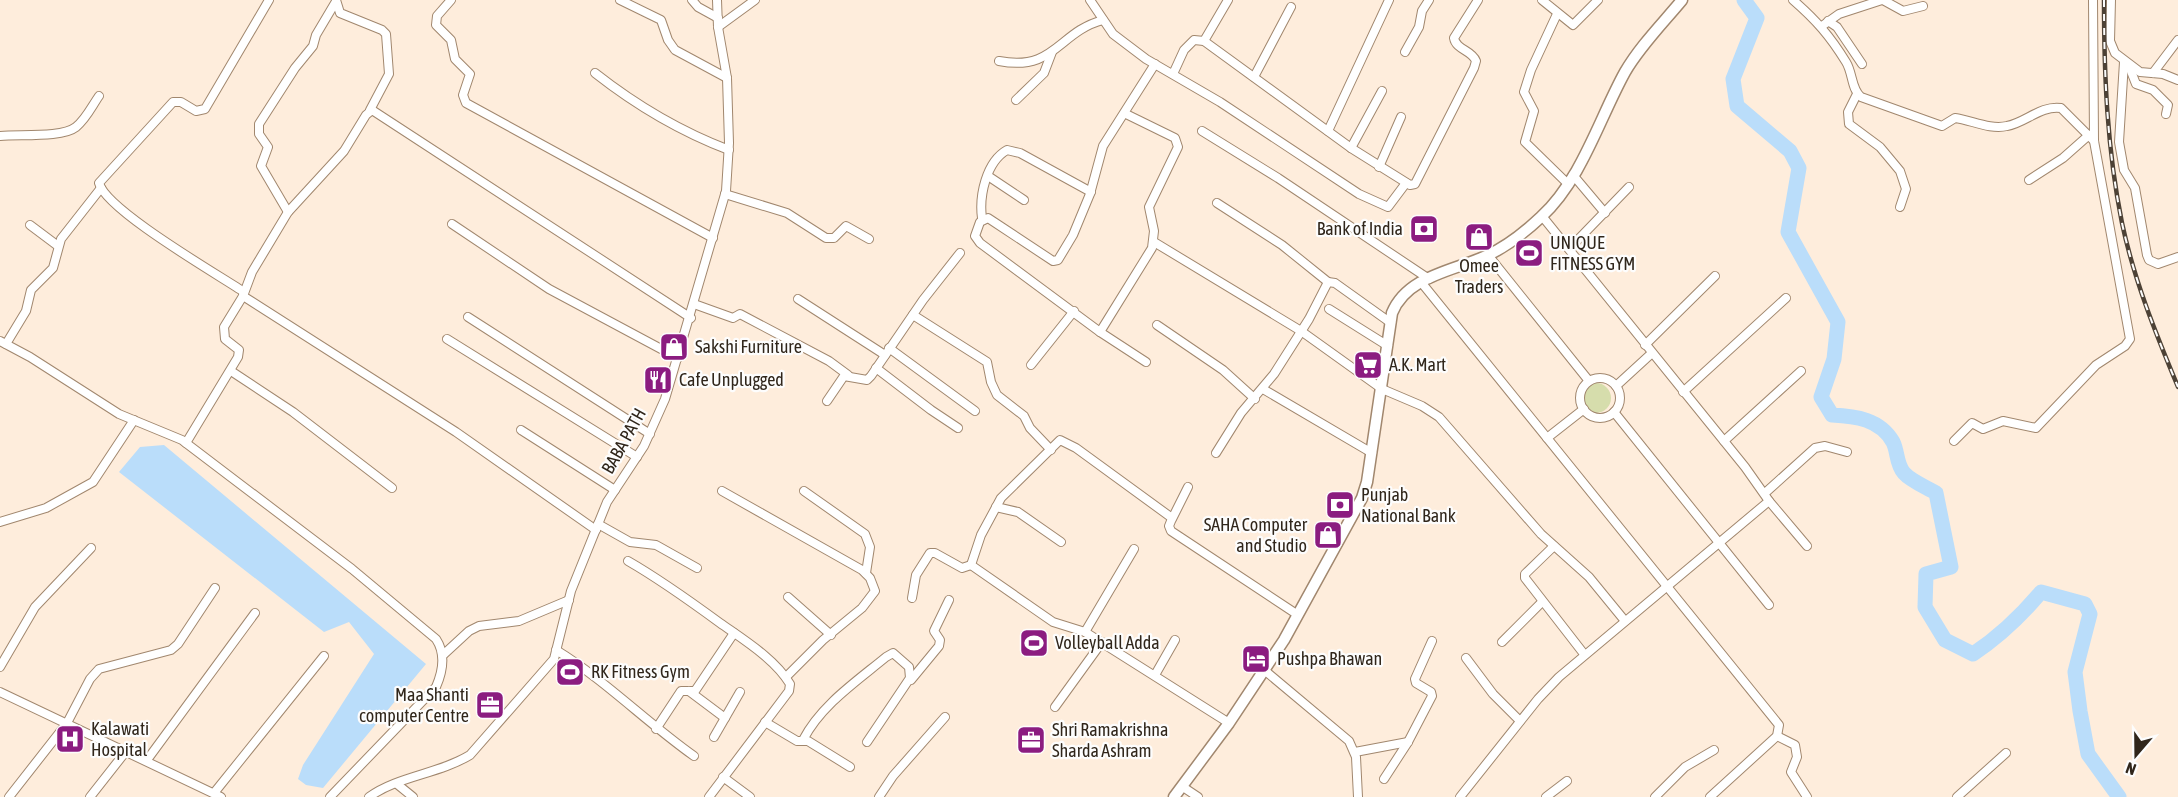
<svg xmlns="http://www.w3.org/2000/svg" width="2178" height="797" font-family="'Asap Condensed',sans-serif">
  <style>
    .green { fill: #d6ddac }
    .water { fill: #baddfa }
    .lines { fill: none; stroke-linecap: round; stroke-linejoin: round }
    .river { stroke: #baddfa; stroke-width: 15 }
    .minor-casing { stroke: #a1876e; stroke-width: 10 }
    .major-casing { stroke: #a1876e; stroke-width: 13 }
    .minor { stroke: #fff; stroke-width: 8 }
    .major { stroke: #fff; stroke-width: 10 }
    .rail-casing { stroke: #4d4236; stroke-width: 4.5 }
    .rail { stroke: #fdfdfd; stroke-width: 2; stroke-dasharray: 7; stroke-linecap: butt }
    .labels { text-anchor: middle; stroke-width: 4.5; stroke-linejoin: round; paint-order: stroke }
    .poi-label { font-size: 18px; fill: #30261b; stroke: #fdfdfd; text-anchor: start }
    .street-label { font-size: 18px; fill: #30261b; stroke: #fdfdfd }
  </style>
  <rect width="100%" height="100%" fill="#feeddc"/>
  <circle class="green" cx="1596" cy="398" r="15"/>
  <path class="water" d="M164 445 426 664 323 788 306 785 298 779 303 765 374 654 349 622 324 632 119 472 140 447Z"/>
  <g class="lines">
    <path class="river" d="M1744 0 1757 18 1733 79 1737 106 1790 151 1799 168 1788 232 1838 322 1834 359 1821 397 1832 415C1855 416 1880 419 1893 442 1898 452 1896 464 1904 473 1911 481 1926 487 1936 493L1951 567 1926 574 1925 607 1945 640 1973 654C2000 636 2020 617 2041 592L2085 604 2090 614 2075 672 2080 711 2088 754 2119 797"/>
    <g class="minor-casing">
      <g id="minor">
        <path d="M336 0 340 13 382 30 386 34 389 74 370 110"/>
        <path d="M451 0 437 16 436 25 451 40 455 59 470 74 463 95 466 103 713 238"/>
        <path d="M620 0 661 20 668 40 675 50 727 78"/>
        <path d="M692 0 698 7 718 18"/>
        <path d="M1090 0 1113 34 1146 59 1220 102 1359 194 1388 207 1406 183"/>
        <path d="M1542 0 1573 25 1598 0"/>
        <path d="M1793 0C1816 20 1830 36 1846 62 1853 73 1851 89 1861 97L1942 126 1955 118C1971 120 1990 130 2007 126 2025 123 2041 105 2061 108L2094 141"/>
        <path d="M1883 0 1903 11 1923 6"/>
        <path d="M2111 0 2110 41 2115 53 2140 72 2163 74 2178 80"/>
        <path d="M1557 14 1531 70 1524 92 1534 111 1525 142 1568 184"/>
        <path d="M1828 21 1837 27 1862 64"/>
        <path d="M1822 26 1839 14 1882 0"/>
        <path d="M718 27 755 0"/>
        <path d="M1204 41 1228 0"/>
        <path d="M1405 52 1419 27 1422 11 1429 0"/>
        <path d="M999 61C1055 72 1058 32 1103 20"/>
        <path d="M2124 62 2119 142 2124 170 2135 188 2147 255 2149 260 2158 264 2178 257"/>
        <path d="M2129 66 2136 84 2153 90 2168 105 2166 114"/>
        <path d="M595 73C637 106 679 131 729 150"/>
        <path d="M2153 73 2178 40"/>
        <path d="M1173 74 1184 50 1194 40 1204 41 1351 148 1410 185 1415 184 1474 68 1476 61C1472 50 1456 50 1454 38L1478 0"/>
        <path d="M1254 77 1291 7"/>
        <path d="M1857 94 1848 112 1849 124 1880 147 1900 171 1906 189 1900 207"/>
        <path d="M1016 100 1044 73 1052 52"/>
        <path d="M1202 131 1278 178 1429 279"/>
        <path d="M1328 131 1389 0"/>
        <path d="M0 136C20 134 62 138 76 127 86 119 92 106 99 96"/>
        <path d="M1351 148 1382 91"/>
        <path d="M1379 167 1401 117"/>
        <path d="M1573 175 1605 213"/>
        <path d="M988 176 1024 200"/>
        <path d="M2029 180 2063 158 2089 135"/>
        <path d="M725 194 787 213 826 238H834L846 226 869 239"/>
        <path d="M1217 203 1282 245 1328 282"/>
        <path d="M288 212 261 166 268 147 259 134V124L295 68 313 46 316 35 335 3"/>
        <path d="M982 218C979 196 986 162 1007 150L1020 153 1091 192"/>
        <path d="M452 224 549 289 678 358"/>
        <path d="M30 225 58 246"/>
        <path d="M1154 242 1301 331 1382 389 1422 406 1439 417 1541 534 1589 577 1625 621"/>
        <path d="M1569 249 1629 187"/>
        <path d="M1488 255 1589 381"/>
        <path d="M1421 282 1779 725 1777 736 1710 797"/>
        <path d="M244 292C217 274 106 210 99 183L173 102H181L196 111 205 109 269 0"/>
        <path d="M243 296 456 432 596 530"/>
        <path d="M798 299 885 355"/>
        <path d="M694 304 733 318 740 314 829 361 848 375"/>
        <path d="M1329 309 1388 346"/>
        <path d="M913 315 987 362 991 382 997 395 1024 416 1030 428 1051 450"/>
        <path d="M468 317 650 434"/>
        <path d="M1157 325 1223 370 1255 399"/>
        <path d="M1100 332 1152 248 1154 231 1149 207 1178 147 1175 138 1126 114"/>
        <path d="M447 339 637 457"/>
        <path d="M0 341 30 357 119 414 182 440 352 569 436 639C446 654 443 671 436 687L330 797"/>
        <path d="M6 344 26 311 31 290 53 268 61 239 101 188"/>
        <path d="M1645 345 1715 276"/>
        <path d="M889 348 975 411"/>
        <path d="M1146 362 1100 332 980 243 975 236 980 222 988 218 1053 261 1058 260 1073 235 1090 194 1103 146 1155 64"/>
        <path d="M1031 365 1074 311"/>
        <path d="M876 368 931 410 958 428"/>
        <path d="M231 371 293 412 392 488"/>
        <circle cx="1600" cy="398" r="20"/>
        <path d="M1616 386 1652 353"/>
        <path d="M1263 389 1372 453"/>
        <path d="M1683 392 1786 298"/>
        <path d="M827 401 844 376 867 380 871 376 923 300 960 253"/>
        <path d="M1614 412 1769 605"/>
        <path d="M521 430 615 490"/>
        <path d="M1547 438 1584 409"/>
        <path d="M1724 441 1801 371"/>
        <path d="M1954 441 1972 423 1983 429 2003 421 2036 428 2096 365 2125 346 2130 339 2094 141 2093 0"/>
        <path d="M186 443 238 357 239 350 225 339 224 327 243 296 252 272 288 212 344 151 366 115 372 110 691 318"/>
        <path d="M1216 453 1241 413 1274 374 1309 319 1328 282 1335 283 1391 323"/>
        <path d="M1188 487 1171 521 1169 526 1171 531 1298 615"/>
        <path d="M722 491 862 570 870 578 875 591 862 608 823 640 786 677"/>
        <path d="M804 491 865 534 870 547 866 573"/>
        <path d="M1765 493 1815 448 1825 446 1847 452"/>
        <path d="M1769 501 1807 546"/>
        <path d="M996 507 1018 512 1061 542"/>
        <path d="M1172 518 1076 448 1060 440 1001 498 981 535 971 565 1053 622 1085 632 1229 723"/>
        <path d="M0 522 46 508 93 482 134 420"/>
        <path d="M598 524 630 542 656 545 697 568"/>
        <path d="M1554 546 1525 574V578L1584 654"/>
        <path d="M628 561C661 580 690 601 720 623 744 640 775 659 790 684L789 691 709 797"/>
        <path d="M788 597 831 635"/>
        <path d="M912 598 916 575 930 553H935L962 568 971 565"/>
        <path d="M1085 632 1134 549"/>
        <path d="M1502 642 1542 602"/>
        <path d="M556 650C605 680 646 722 694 756"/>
        <path d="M443 655 469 631 479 626 519 621 569 600"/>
        <path d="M1466 658 1493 694 1520 721"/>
        <path d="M0 667 35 607 91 548"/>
        <path d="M1263 669 1349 741 1356 757 1358 797"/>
        <path d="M1155 675 1175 640"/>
        <path d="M911 680 939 646 940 640 934 631 949 600"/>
        <path d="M689 691 725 718"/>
        <path d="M0 692 221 797"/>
        <path d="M1055 707 1102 642"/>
        <path d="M765 722 797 741H808L850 767"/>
        <path d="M656 729 681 691H695L734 633"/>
        <path d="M1777 736 1795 745 1797 757 1791 772 1807 797"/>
        <path d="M714 737 740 692"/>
        <path d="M803 740C821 705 857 681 886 657L893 653 909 667 910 678 867 742"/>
        <path d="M1355 752 1408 742"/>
        <path d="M147 760 255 613"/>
        <path d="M723 777 750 797"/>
        <path d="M1384 779 1408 742 1432 696 1431 692 1416 683 1415 679 1432 641"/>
        <path d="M397 784 413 797"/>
        <path d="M1183 787 1198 797"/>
        <path d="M214 793 324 656"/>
        <path d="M9 797 67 723 90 679 99 669 171 650 178 644 215 588"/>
        <path d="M90 797 127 750"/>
        <path d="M369 797C398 776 439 774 470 755L554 659 571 591 607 502 644 446 665 399 726 191 729 143 727 78 718 27 717 0"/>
        <path d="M879 797 893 776 945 717"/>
        <path d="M1460 797 1538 699 1559 677 1769 501 1745 467 1542 216"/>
        <path d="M1546 797 1567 781"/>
        <path d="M1655 797 1685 767 1714 750"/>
        <path d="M1957 797 2006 753"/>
      </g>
    </g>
    <g class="major-casing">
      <path id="major" d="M1174 797 1229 723 1284 640 1362 498 1367 482 1392 313C1407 276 1453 271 1486 256 1506 247 1525 232 1541 217 1582 179 1599 119 1625 72 1640 46 1663 23 1682 0"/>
    </g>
    <use href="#minor" class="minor"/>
    <use href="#major" class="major"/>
    <g class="rail-casing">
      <path id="rail" d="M2104 0C2104 75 2107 149 2122 223 2134 280 2156 334 2178 387"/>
    </g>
    <use href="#rail" class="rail"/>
  </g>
  <defs>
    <g id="bank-square" transform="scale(1.5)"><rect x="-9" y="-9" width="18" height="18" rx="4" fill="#8b1c80" stroke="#fdfdfd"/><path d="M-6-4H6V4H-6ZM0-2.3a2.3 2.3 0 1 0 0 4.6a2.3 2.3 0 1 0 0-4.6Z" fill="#fff"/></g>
    <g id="shop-square" transform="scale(1.5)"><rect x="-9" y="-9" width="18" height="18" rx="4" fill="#8b1c80" stroke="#fdfdfd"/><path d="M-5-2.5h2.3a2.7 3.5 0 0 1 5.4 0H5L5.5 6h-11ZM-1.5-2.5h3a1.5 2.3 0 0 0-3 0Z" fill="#fff"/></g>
    <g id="stadium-square" transform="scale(1.5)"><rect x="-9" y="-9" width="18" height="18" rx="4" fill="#8b1c80" stroke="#fdfdfd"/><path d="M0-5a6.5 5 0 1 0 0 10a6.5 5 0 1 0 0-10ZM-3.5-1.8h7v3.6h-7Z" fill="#fff"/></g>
    <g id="supermarket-square" transform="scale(1.5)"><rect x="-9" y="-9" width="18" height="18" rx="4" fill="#8b1c80" stroke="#fdfdfd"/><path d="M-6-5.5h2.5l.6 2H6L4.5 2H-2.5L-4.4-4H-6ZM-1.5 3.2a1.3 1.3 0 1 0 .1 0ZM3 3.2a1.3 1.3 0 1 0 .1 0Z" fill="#fff"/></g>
    <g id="restaurant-square" transform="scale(1.5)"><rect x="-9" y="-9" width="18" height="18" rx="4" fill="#8b1c80" stroke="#fdfdfd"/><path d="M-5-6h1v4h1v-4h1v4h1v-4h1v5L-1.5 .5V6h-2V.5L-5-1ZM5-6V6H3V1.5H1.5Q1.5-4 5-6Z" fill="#fff"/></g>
    <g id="hotel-square" transform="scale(1.5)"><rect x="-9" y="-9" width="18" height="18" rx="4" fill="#8b1c80" stroke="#fdfdfd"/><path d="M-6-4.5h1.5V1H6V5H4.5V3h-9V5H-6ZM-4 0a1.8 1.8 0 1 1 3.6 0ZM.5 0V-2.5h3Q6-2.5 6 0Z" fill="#fff"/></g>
    <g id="office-square" transform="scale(1.5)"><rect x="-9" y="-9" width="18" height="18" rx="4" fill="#8b1c80" stroke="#fdfdfd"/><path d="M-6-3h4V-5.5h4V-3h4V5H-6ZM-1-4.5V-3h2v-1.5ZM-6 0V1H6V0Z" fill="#fff"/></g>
    <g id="hospital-square" transform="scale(1.5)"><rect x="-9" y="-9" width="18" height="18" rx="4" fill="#8b1c80" stroke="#fdfdfd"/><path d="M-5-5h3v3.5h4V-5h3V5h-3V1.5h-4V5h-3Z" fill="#fff"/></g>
  </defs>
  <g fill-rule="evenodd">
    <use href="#bank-square" x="1424" y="229"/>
    <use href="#shop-square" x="1479" y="237"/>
    <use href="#stadium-square" x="1529" y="253"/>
    <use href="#shop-square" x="674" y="347"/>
    <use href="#supermarket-square" x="1368" y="365"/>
    <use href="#restaurant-square" x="658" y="380"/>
    <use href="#bank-square" x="1340" y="505"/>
    <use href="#shop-square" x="1328" y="535"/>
    <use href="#stadium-square" x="1034" y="643"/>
    <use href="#hotel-square" x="1256" y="659"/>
    <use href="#stadium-square" x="570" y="672"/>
    <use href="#office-square" x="490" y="705"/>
    <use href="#hospital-square" x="70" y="739"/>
    <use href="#office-square" x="1031" y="740"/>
  </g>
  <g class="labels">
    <g class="poi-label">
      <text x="1403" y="235" text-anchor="end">Bank of India</text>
      <text x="1550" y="249">UNIQUE<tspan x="1550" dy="21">FITNESS GYM</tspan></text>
      <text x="1479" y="272" text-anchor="middle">Omee<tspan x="1479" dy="21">Traders</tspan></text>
      <text x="695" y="353">Sakshi Furniture</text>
      <text x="1389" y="371">A.K. Mart</text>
      <text x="679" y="386">Cafe Unplugged</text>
      <text x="1361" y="501">Punjab<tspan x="1361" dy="21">National Bank</tspan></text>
      <text x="1307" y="531" text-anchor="end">SAHA Computer<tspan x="1307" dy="21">and Studio</tspan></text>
      <text x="1055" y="649">Volleyball Adda</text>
      <text x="1277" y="665">Pushpa Bhawan</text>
      <text x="591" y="678">RK Fitness Gym</text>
      <text x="469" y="701" text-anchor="end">Maa Shanti<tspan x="469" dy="21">computer Centre</tspan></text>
      <text x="91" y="735">Kalawati<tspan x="91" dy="21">Hospital</tspan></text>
      <text x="1052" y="736">Shri Ramakrishna<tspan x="1052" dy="21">Sharda Ashram</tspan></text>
    </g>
    <g class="street-label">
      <text transform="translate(624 441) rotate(-61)" y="6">BABA PATH</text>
    </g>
  </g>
  <g transform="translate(2136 755) rotate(200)" stroke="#fdfdfd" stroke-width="4.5" paint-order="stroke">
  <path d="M0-4.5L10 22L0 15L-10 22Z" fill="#30261b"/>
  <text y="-9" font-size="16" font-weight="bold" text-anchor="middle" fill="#30261b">N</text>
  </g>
</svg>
